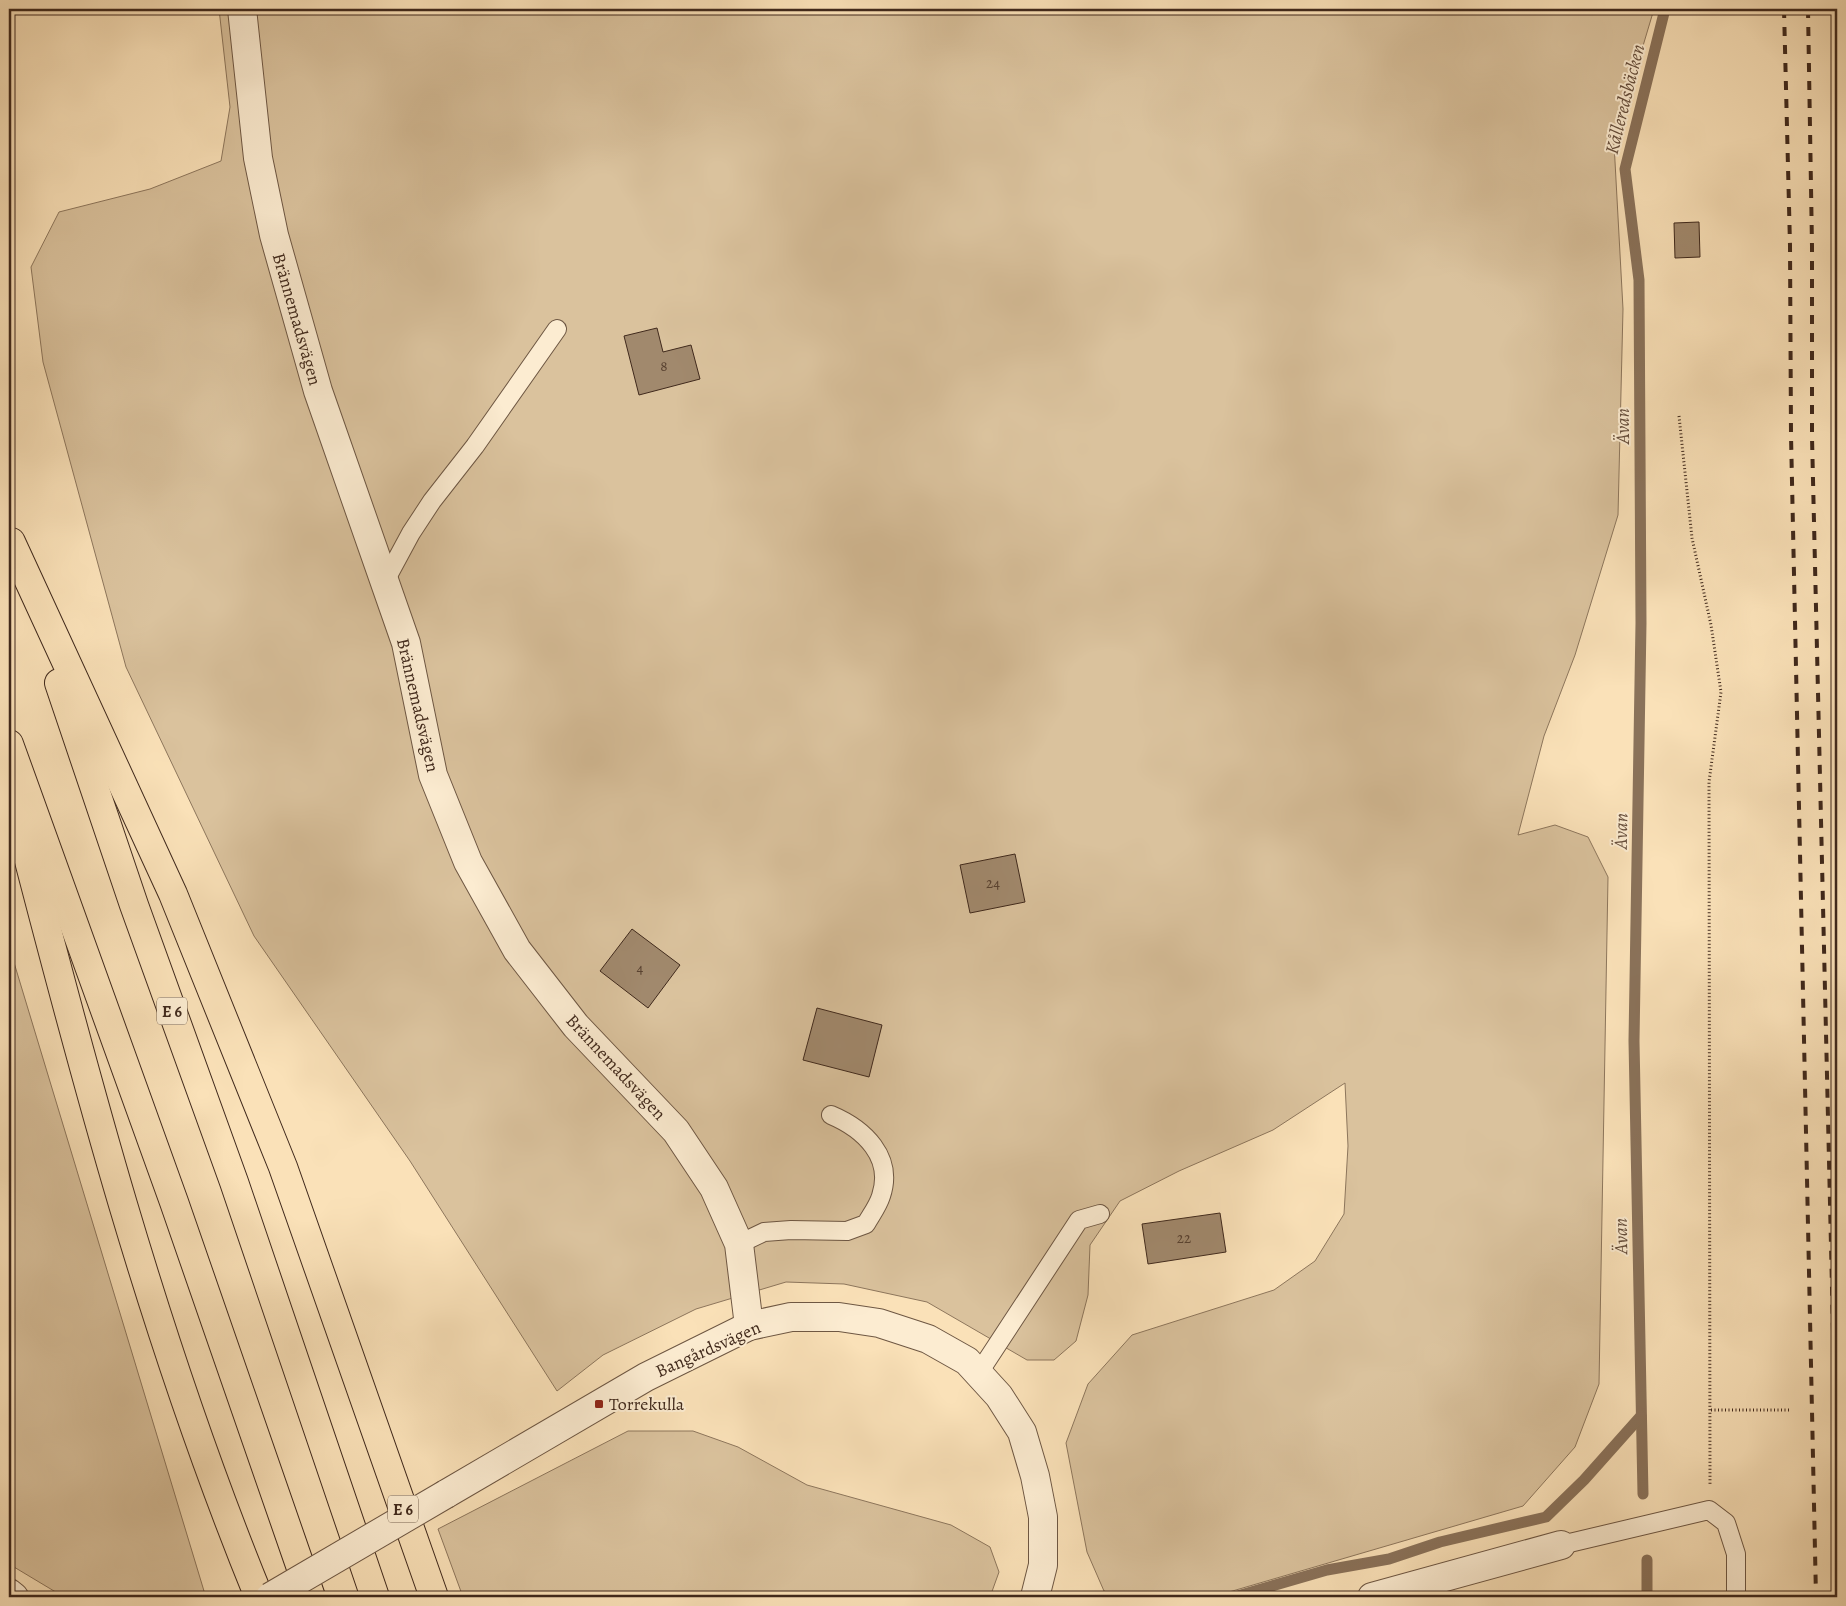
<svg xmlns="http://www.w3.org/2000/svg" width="1846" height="1606" font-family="Alegreya,serif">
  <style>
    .green { fill: #dac29d; stroke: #8d765c }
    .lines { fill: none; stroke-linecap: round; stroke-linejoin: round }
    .stream { stroke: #8a725a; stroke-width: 11 }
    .building { fill: #a1896d; stroke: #40291c }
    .service-casing { stroke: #6e5743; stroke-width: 20 }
    .minor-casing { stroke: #6e5743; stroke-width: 30 }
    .tertiary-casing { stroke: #6e5743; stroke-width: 30 }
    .motorway-casing { stroke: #40291c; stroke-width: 30 }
    .path { stroke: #40291c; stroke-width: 3; stroke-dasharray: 1 2.5; stroke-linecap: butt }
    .service { stroke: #fcecd1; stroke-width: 18 }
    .minor { stroke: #fcecd1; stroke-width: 28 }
    .tertiary { stroke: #fcecd1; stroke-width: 28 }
    .motorway { stroke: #fae1b8; stroke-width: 28 }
    .rail { stroke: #40291c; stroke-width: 4; stroke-dasharray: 9 9; stroke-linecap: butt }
    .minor-bridge-casing { stroke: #6e5743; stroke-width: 30; stroke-linecap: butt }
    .minor-bridge { stroke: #fcecd1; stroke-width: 28 }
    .poi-dot { fill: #8f2418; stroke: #fcecd1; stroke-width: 2 }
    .labels { text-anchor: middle; stroke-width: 4; stroke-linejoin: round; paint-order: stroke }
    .number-label { font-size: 15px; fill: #584130 }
    .shield { fill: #fcecd1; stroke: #786452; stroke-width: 1 }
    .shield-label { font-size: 16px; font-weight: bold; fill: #40291c }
    .street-label { font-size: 18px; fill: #40291c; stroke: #fcecd1 }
    .poi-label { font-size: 18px; fill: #40291c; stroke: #fcecd1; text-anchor: start }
    .water-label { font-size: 19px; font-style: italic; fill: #654d3b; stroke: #fcecd1 }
  </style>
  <rect width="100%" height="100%" fill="#fae1b8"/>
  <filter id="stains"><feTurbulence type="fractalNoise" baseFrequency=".004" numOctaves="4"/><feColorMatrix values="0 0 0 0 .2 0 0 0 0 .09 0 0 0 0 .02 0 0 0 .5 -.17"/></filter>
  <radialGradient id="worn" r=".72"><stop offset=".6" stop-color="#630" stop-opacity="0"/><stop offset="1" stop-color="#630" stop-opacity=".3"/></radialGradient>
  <g class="green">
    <path d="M219 9H1654L1614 143 1623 309 1618 515 1575 655 1544 736 1518 835 1555 825 1588 837 1608 877 1599 1384 1575 1447 1523 1506 1212 1597H1118L1104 1591 1087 1552 1066 1443 1088 1384 1132 1335 1274 1290 1315 1261 1344 1214 1348 1146 1345 1083 1273 1130 1179 1171 1120 1201 1090 1245 1088 1295 1076 1341 1054 1360H1027L927 1302 844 1284 786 1282 696 1309 603 1355 557 1391 410 1161 254 936 126 667 43 362 31 267 59 212 150 189 221 161 230 107Z"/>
    <path d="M9 946 204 1591 193 1597H64L9 1564Z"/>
    <path d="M628 1431H693L738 1447 807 1485 951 1525 990 1547 999 1572 990 1597H463L438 1529Z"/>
  </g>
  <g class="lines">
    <g class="stream">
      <path d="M1643 1494 1634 1041 1641 623 1639 280 1625 169 1665 9"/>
      <path d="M1647 1560V1597"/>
      <path d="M1234 1597 1327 1570 1389 1559 1440 1542 1546 1517 1584 1480 1641 1416"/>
    </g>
  </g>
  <g class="building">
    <path d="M1699 222 1700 257 1675 258 1674 223Z"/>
    <path d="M657 328 663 352 691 345 700 379 639 395 624 336Z"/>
    <path d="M1015 854 1025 902 970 913 960 865Z"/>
    <path d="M632 929 680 965 648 1008 600 971Z"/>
    <path d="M817 1008 882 1025 869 1077 803 1060Z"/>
    <path d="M1220 1213 1226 1252 1148 1264 1142 1224Z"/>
  </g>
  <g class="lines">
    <g class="service-casing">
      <g id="service">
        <path d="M384 583 411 533 432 501 475 446 557 329"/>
        <path d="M739 1244 764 1232 791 1230 847 1231 866 1224C871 1215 878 1206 881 1196 894 1157 864 1129 831 1115"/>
        <path d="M978 1374 1079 1220 1100 1214"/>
        <path d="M1561 1545 1709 1510 1726 1523 1736 1554V1597"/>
      </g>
    </g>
    <g class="minor-casing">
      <g id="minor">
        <path d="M242 9 258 158 274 235 318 391 406 643 433 775 468 862 517 950 576 1026 676 1131 714 1188 739 1244 749 1326"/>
        <path d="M446 1494 646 1377 749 1326 791 1317H839L879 1323 928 1339 967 1361 999 1396 1022 1432 1035 1476 1043 1517V1565L1035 1597"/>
        <path d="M1372 1597 1561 1545"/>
      </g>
    </g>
    <g class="tertiary-casing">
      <path id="tertiary" d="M9 1593 14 1597"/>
    </g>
    <g class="motorway-casing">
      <g id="motorway">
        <path d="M11 542 173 894 283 1167 434 1597"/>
        <path d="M59 683 134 905 234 1182 375 1597"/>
        <path d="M9 744 174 1202 311 1597"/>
        <path d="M14 803C83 1071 154 1341 259 1597"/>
      </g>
    </g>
    <g class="path">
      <path d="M1679 416 1692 538 1711 625 1721 692 1709 782 1710 1484"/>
      <path d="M1711 1410H1790"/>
    </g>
    <use href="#service" class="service"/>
    <use href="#minor" class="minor"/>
    <use href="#tertiary" class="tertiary"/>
    <use href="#motorway" class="motorway"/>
    <g class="rail">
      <path d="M1784 9 1790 245 1791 435 1816 1597"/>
      <path d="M1808 9 1812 246V437L1837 1501"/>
    </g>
    <g class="minor-bridge-casing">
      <path id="minor-bridge" d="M270 1597 446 1494"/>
    </g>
    <use href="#minor-bridge" class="minor-bridge"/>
  </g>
  <rect class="poi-dot" x="594" y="1399" width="10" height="10" rx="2.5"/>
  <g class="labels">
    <g class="number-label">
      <text x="664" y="371">8</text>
      <text x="993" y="888">24</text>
      <text x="640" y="973">4</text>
      <text x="1184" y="1243">22</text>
    </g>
    <g class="shield">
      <rect x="157" y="997.5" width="30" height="27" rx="4"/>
      <rect x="388" y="1495.5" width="30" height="27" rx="4"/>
    </g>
    <g class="shield-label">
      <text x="172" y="1017">E 6</text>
      <text x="403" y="1515">E 6</text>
    </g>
    <g class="street-label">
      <text transform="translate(297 319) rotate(74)" y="6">Brännemadsvägen</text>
      <text transform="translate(418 705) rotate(77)" y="6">Brännemadsvägen</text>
      <text transform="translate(616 1067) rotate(47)" y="6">Brännemadsvägen</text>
      <text transform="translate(708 1349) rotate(-24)" y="6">Bangårdsvägen</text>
    </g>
    <g class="poi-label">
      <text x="609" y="1410">Torrekulla</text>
    </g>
    <g class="water-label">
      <text transform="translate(1624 99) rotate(-76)" y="7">Kålleredsbäcken</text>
      <text transform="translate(1622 426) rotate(-90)" y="7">Ävan</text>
      <text transform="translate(1620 831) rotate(-89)" y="7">Ävan</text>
      <text transform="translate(1620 1236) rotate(-91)" y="7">Ävan</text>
    </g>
  </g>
  <rect width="1846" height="1606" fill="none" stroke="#fae1b8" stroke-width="30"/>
  <rect x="10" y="10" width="1826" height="1586" fill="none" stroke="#40291c" stroke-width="2.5"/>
  <rect x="15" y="15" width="1816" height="1576" fill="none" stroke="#40291c"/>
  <rect width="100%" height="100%" filter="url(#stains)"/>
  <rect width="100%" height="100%" fill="url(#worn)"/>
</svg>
